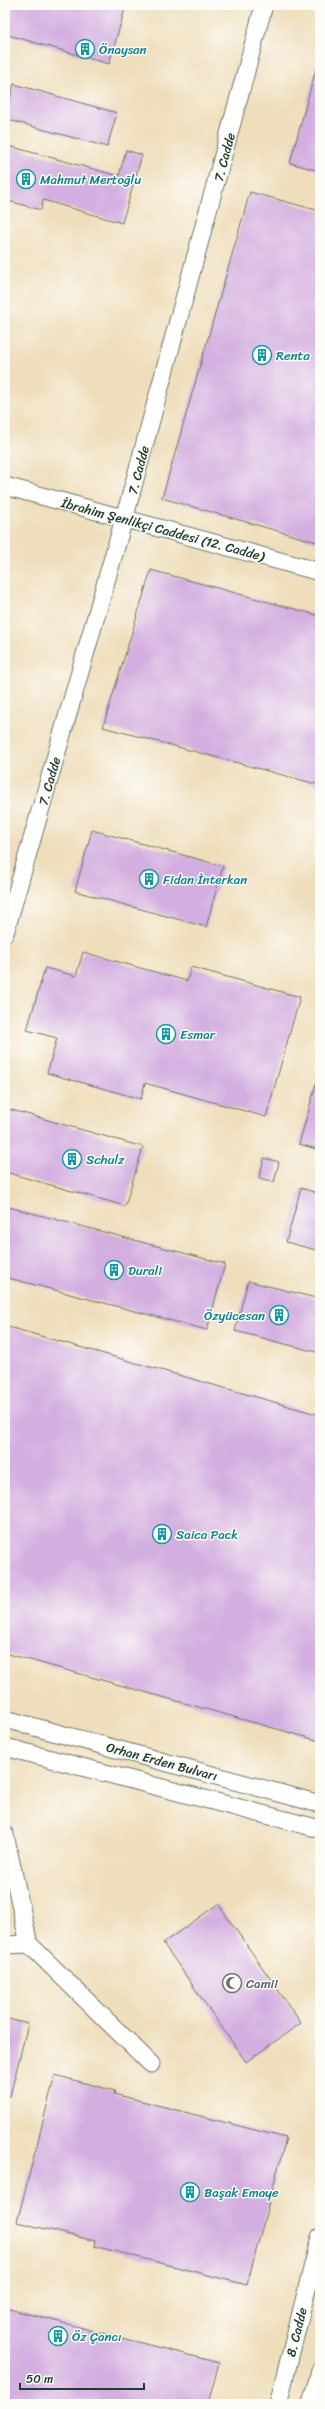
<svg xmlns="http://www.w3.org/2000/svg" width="325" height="2409" font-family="Sriracha,sans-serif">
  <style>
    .building { fill: #d3aee0 }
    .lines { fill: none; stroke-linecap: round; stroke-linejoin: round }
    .minor-casing { stroke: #687564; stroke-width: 19 }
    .minor { stroke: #fff; stroke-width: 17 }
    .labels { text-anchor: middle; stroke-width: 3; stroke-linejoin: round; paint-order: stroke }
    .culture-label { font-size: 13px; fill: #0d838f; stroke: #fdfcf7; text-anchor: start }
    .street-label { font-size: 13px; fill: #1f3d34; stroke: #fdfcf7 }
    .worship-label { font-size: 13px; fill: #5b616d; stroke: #fdfcf7; text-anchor: start }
  </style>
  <rect width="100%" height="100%" fill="#fdfcf7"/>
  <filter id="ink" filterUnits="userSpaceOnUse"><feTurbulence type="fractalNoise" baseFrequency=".025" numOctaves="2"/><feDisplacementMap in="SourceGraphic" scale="8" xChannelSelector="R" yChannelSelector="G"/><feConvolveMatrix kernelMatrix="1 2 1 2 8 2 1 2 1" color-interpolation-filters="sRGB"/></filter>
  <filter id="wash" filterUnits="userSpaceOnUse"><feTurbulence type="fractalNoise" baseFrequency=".012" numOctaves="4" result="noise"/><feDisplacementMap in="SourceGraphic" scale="16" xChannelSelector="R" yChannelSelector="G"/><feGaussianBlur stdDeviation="0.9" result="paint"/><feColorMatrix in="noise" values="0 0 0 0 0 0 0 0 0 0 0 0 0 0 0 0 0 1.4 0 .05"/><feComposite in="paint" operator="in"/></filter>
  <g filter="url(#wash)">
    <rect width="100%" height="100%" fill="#efdebc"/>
    <g id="blocks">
      <g class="building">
        <path d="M5 5H126L109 64 5 34Z"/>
        <path d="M316 69H320V171L290 163Z"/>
        <path d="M14 84 117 113 107 147 5 119Z"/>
        <path d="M5 145 119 176 126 150 142 155 122 223 43 200 41 210 5 200Z"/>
        <path d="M250 192 320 211V543L162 498Z"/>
        <path d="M151 570 320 616V785L103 727Z"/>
        <path d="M92 830 223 866 206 927 75 891Z"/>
        <path d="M83 952 187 981 191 967 300 997 266 1117 145 1083 141 1099 47 1073 57 1038 27 1030 45 968 76 976Z"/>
        <path d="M316 1084H320V1150L299 1144Z"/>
        <path d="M5 1108 143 1147 125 1206 5 1172Z"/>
        <path d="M264 1158 279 1162 274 1182 259 1178Z"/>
        <path d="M301 1188 320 1194V1251L286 1242Z"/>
        <path d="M5 1206 225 1264 207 1330 5 1277Z"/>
        <path d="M248 1281 320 1299V1353L235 1331Z"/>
        <path d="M5 1326 320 1415V1741L5 1653Z"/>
        <path d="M218 1904 301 2023 246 2062 163 1943Z"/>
        <path d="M5 2018 28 2024 10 2096 5 2095Z"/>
        <path d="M55 2075 115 2091 114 2094 286 2138 247 2285 94 2246 95 2241 17 2222Z"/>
        <path d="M5 2308 219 2363 208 2404H5Z"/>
      </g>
    </g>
  </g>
  <g filter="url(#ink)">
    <use href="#blocks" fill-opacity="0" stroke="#687564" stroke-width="1"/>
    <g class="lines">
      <g class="minor-casing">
        <g id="minor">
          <path d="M5 486 320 572"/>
          <path d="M5 933 128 505 264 5"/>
          <path d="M5 1719 320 1804"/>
          <path d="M5 1747 320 1829"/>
          <path d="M5 1835 29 1944 151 2064"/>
          <path d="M5 1945 29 1944"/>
          <path d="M278 2404 320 2237"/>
          <path d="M311 2404 320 2371"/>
        </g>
      </g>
      <use href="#minor" class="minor"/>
    </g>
  </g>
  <defs>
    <g id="building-ring" transform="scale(1)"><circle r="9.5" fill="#fdfcf7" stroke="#0f9aa8" stroke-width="1.5"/><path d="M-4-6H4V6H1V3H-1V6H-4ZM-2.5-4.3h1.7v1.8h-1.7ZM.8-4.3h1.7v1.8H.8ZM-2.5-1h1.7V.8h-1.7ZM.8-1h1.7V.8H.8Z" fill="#0f9aa8"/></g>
    <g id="mosque-ring" transform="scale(1)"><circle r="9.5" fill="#fdfcf7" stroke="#6b7280" stroke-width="1.5"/><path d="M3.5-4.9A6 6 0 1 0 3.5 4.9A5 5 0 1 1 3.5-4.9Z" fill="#6b7280"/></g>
  </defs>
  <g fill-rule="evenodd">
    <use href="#building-ring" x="85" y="49"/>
    <use href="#building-ring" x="26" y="179"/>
    <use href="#building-ring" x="262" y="355"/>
    <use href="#building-ring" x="149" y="879"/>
    <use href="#building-ring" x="166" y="1034"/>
    <use href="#building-ring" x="72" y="1159"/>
    <use href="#building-ring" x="114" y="1270"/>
    <use href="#building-ring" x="279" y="1315"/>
    <use href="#building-ring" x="162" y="1534"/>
    <use href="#mosque-ring" x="232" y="1983"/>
    <use href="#building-ring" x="190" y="2192"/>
    <use href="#building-ring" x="58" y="2336"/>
  </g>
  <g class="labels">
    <g class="culture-label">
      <text x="99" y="54">Önaysan</text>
      <text x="40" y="184">Mahmut Mertoğlu</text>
      <text x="276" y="360">Renta</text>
      <text x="163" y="884">Fidan İnterkan</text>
      <text x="180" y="1039">Esmar</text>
      <text x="86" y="1164">Schulz</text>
      <text x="128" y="1275">Durali</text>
      <text x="265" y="1320" text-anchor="end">Özyücesan</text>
      <text x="176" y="1539">Saica Pack</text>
      <text x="204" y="2197">Başak Emaye</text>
      <text x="72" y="2341">Öz Çancı</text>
    </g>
    <g class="street-label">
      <text transform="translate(224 157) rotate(-75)" y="5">7. Cadde</text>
      <text transform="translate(138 470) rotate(-75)" y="5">7. Cadde</text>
      <text transform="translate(163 529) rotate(15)" y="5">İbrahim Şenlikçi Caddesi (12. Cadde)</text>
      <text transform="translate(49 781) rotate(-74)" y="5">7. Cadde</text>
      <text transform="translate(162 1761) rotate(15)" y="5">Orhan Erden Bulvarı</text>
      <text transform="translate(296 2332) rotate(-76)" y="5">8. Cadde</text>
    </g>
    <g class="worship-label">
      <text x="246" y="1988">Camii</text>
    </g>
  </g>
  <rect width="325" height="2409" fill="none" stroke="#fdfcf7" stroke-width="20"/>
  <path d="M20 2383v6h124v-6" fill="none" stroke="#1f3d34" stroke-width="2"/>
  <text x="26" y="2383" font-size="12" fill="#1f3d34" stroke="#fdfcf7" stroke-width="3" paint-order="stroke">50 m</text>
</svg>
